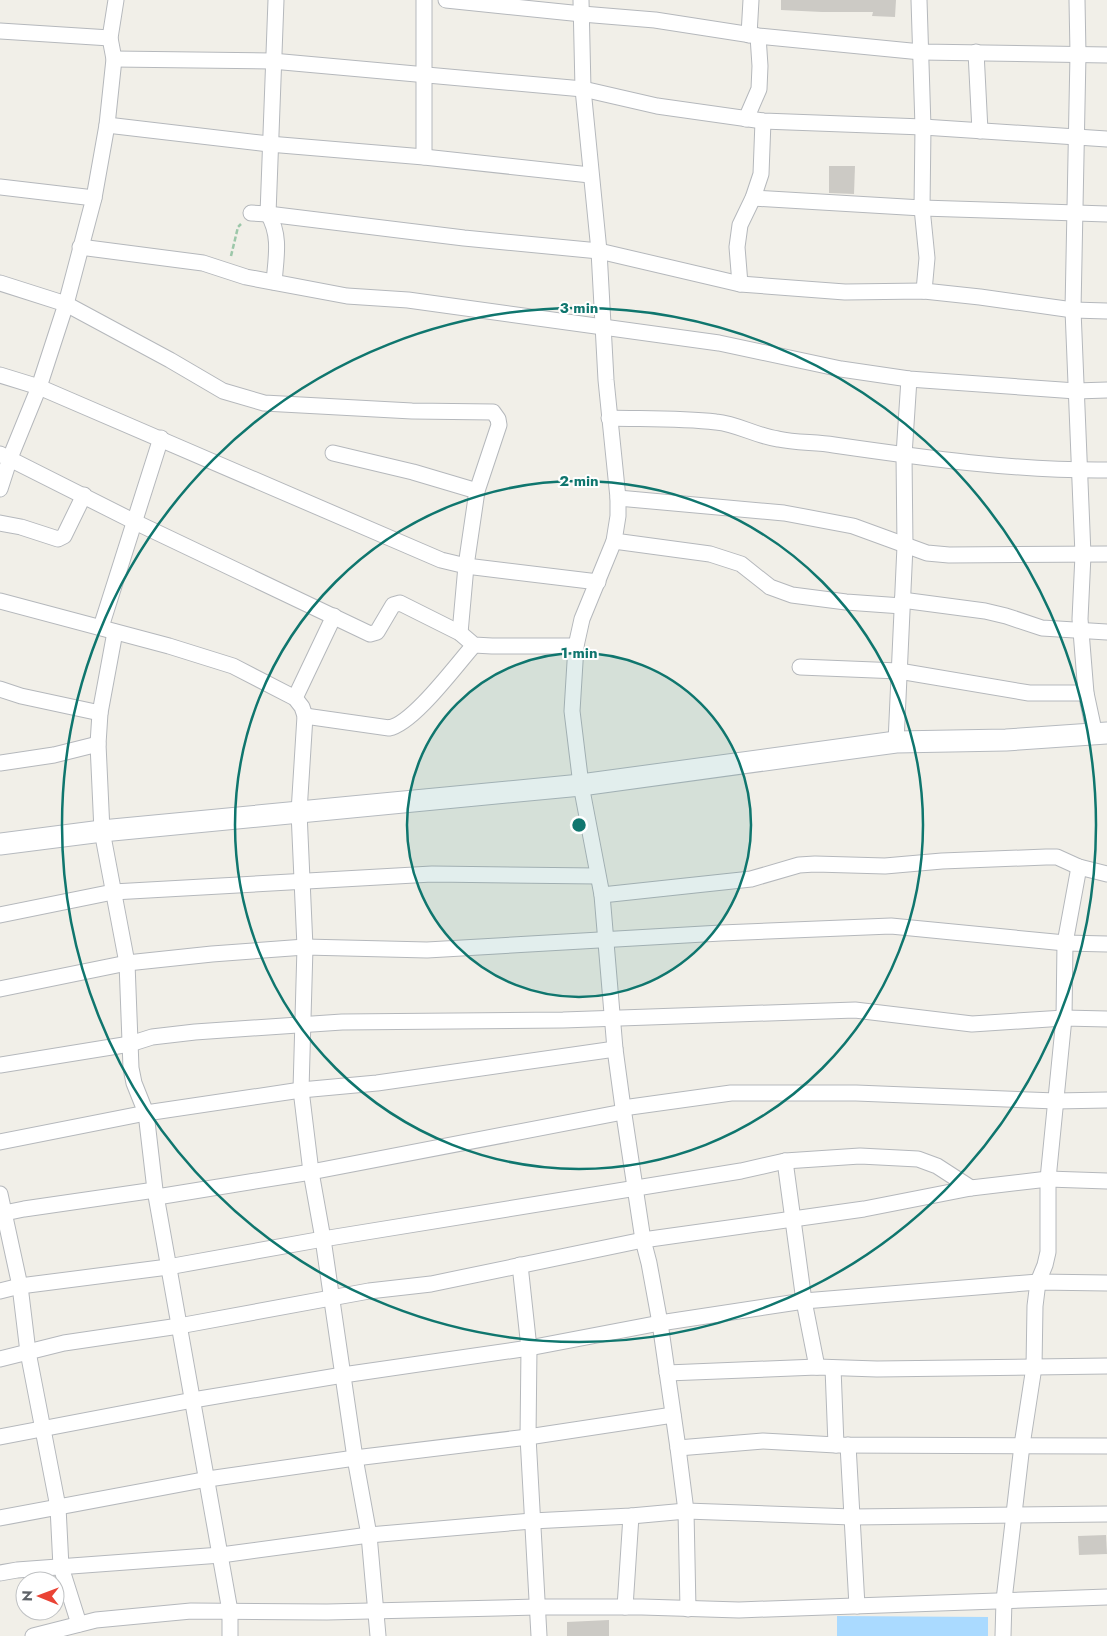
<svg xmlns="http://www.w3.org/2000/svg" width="1107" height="1636" font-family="Jost,sans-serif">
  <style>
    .water { fill: #aadaff }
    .building { fill: #cccac5 }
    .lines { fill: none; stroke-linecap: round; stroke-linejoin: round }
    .street-casing { stroke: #b5b8bc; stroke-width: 17 }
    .secondary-casing { stroke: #b6babf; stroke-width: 23 }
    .path { stroke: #9cc7a9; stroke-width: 2.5; stroke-dasharray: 5 2.5; stroke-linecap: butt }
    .street { stroke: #fff; stroke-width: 15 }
    .secondary { stroke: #fff; stroke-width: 21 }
    .ring { fill: none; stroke: #0f766e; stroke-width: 2.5 }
    .centre { fill: #0f766e; stroke: #fff; stroke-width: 2.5 }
    .ring-label { font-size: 15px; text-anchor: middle; font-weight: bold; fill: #0f766e; stroke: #fff; stroke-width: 4; stroke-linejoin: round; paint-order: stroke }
  </style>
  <rect width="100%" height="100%" fill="#f1efe8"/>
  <path class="water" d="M837 1616 988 1617V1636H837Z"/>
  <g class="building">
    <path d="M781 0H896L895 17 872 16 873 12H822L781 10Z"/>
    <path d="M829 166H855L854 194 829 193Z"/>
    <path d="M1106 1535 1107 1554 1079 1555 1078 1536Z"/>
    <path d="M609 1620V1636H567V1622Z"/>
  </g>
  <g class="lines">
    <g class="street-casing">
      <g id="street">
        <path d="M424 0V157"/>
        <path d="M446 0 582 14 655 20 758 36 921 52 1107 55"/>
        <path d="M581 0 583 89 599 251 606 380 618 498V516L614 541 582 619 576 646 572 711 581 785 602 895 615 1049 623 1108 643 1240 649 1263 660 1323 678 1448 686 1511 688 1609"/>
        <path d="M919 0 923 127 922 208 927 258 924 291"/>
        <path d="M1077 0 1078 54 1073 310 1083 555 1080 619 1086 693 1095 735"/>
        <path d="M0 31 110 38"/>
        <path d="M749 35 751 0"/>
        <path d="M976 52 980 131"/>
        <path d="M114 59 272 61 583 89 657 106 763 121 923 127 1107 139"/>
        <path d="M746 119 759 89 760 66 758 36"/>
        <path d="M107 125 269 144 424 157 590 175"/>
        <path d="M0 187 94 198"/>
        <path d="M753 198 922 208 1107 214"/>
        <path d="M251 213 268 214 464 238 599 251 740 284 845 292 924 291 980 297 1073 310 1107 311"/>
        <path d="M80 247 203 263 246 277 347 296 408 300 719 343 841 369 909 379 1076 391 1107 390"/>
        <path d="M274 282C276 258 281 235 268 214L276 0"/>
        <path d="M0 283 66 304 170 360 223 391 264 403 412 411 493 412 498 419 499 425 477 491 466 566 460 633"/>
        <path d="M740 284 737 247 740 225 753 198 761 174 763 121"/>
        <path d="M0 375 39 387 441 560 466 566 598 582"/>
        <path d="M609 418C644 419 681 418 716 422 738 424 756 436 778 439 796 443 816 442 834 445 924 458 1016 471 1107 470"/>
        <path d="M333 453 413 472 477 491"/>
        <path d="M0 454 135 522 370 634 377 632 393 605 400 603 460 633 474 645 492 646H576"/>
        <path d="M0 489 10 458 39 387 66 304 94 198 107 125 114 59 110 38 116 0"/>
        <path d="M618 498 784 513 853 526 927 553 949 555 1107 554"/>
        <path d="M0 523 21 527 58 539 64 536 84 495"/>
        <path d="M614 541 710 554 741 564 770 587 792 595 846 602 902 606"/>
        <path d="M902 600 985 611 1006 616 1042 628 1107 632"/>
        <path d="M0 601 169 646 233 666 295 698 302 707 305 716 299 812 305 947 301 1090 311 1172 323 1239 355 1458 369 1535 378 1636"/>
        <path d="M101 627 161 438"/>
        <path d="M115 632 100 713 98 744 102 831 127 963 131 1068 134 1083 146 1113 155 1190 230 1611V1636"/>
        <path d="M800 667 899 671 1029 693H1086"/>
        <path d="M0 689 21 696 100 713"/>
        <path d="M295 698 334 616"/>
        <path d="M305 716 389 728C413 724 457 664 474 645"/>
        <path d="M896 742 905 546 904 455 909 379"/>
        <path d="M0 763 54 755 98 744"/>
        <path d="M602 895 751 879 799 865 815 864 885 866 942 861 1046 857H1057L1079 867 1107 874"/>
        <path d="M0 915 113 892 432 874 597 876"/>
        <path d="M0 989 127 963 212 954 305 947 427 950 721 933 891 926 1065 943 1107 944"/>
        <path d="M0 1065 130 1044 152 1037 195 1032 342 1022 563 1020 855 1010 972 1024 1064 1018 1107 1019"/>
        <path d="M623 1108 731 1093H856L1056 1101 1107 1100"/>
        <path d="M0 1142 146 1113 301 1090 377 1083 615 1049"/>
        <path d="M785 1161 804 1301 817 1367"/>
        <path d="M0 1194 20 1286 28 1352 58 1507 61 1567 79 1624"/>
        <path d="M157 1197 311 1172 623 1112"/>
        <path d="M0 1214 24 1209 155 1190"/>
        <path d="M520 1265 529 1348 528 1437 539 1636"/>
        <path d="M0 1291 20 1286 168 1267 323 1239 741 1171 785 1161 860 1156 918 1159 937 1166 971 1188"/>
        <path d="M0 1359 64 1343 179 1326 369 1291 431 1284 643 1240 864 1209 971 1188 1048 1179 1107 1181"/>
        <path d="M833 1368 836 1445"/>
        <path d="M667 1373 817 1367 877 1369 1107 1366"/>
        <path d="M0 1437 193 1400 343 1375 529 1348 660 1323 804 1301 1038 1282 1107 1283"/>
        <path d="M848 1445 857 1606"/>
        <path d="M678 1448 763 1441 836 1445 1107 1446"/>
        <path d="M0 1518 208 1479 355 1458 528 1437 673 1415"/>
        <path d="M0 1573 17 1570 221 1555 369 1535 532 1521 631 1516 686 1511 852 1517 1107 1514"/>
        <path d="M625 1607 631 1516"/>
        <path d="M33 1636 96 1620 191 1611 327 1612 537 1607H642L739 1610 1107 1597"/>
        <path d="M1003 1636 1004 1600 1022 1445 1034 1367 1035 1306 1038 1282 1045 1265 1048 1252V1179L1064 1018 1065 943 1079 867"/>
      </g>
    </g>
    <g class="secondary-casing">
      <path id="secondary" d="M0 844 102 831 581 785 896 742 1006 740 1107 733"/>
    </g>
    <path class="path" d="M231 256 238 227 241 224"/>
    <use href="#street" class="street"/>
    <use href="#secondary" class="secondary"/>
  </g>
  <circle cx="579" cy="825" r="172" fill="#0f766e" fill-opacity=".12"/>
  <g class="ring">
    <circle cx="579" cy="825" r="172"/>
    <circle cx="579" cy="825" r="344"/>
    <circle cx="579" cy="825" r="517"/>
  </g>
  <circle cx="579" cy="825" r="8" class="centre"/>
  <g class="ring-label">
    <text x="579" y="313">3 min</text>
    <text x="579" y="486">2 min</text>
    <text x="579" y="658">1 min</text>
  </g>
  <g transform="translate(40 1596) rotate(271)"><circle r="24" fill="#ffffff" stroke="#bfc1c3"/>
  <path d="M0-4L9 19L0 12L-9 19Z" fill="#ea4335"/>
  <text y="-8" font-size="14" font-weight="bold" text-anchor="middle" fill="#5f6368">N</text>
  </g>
</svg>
